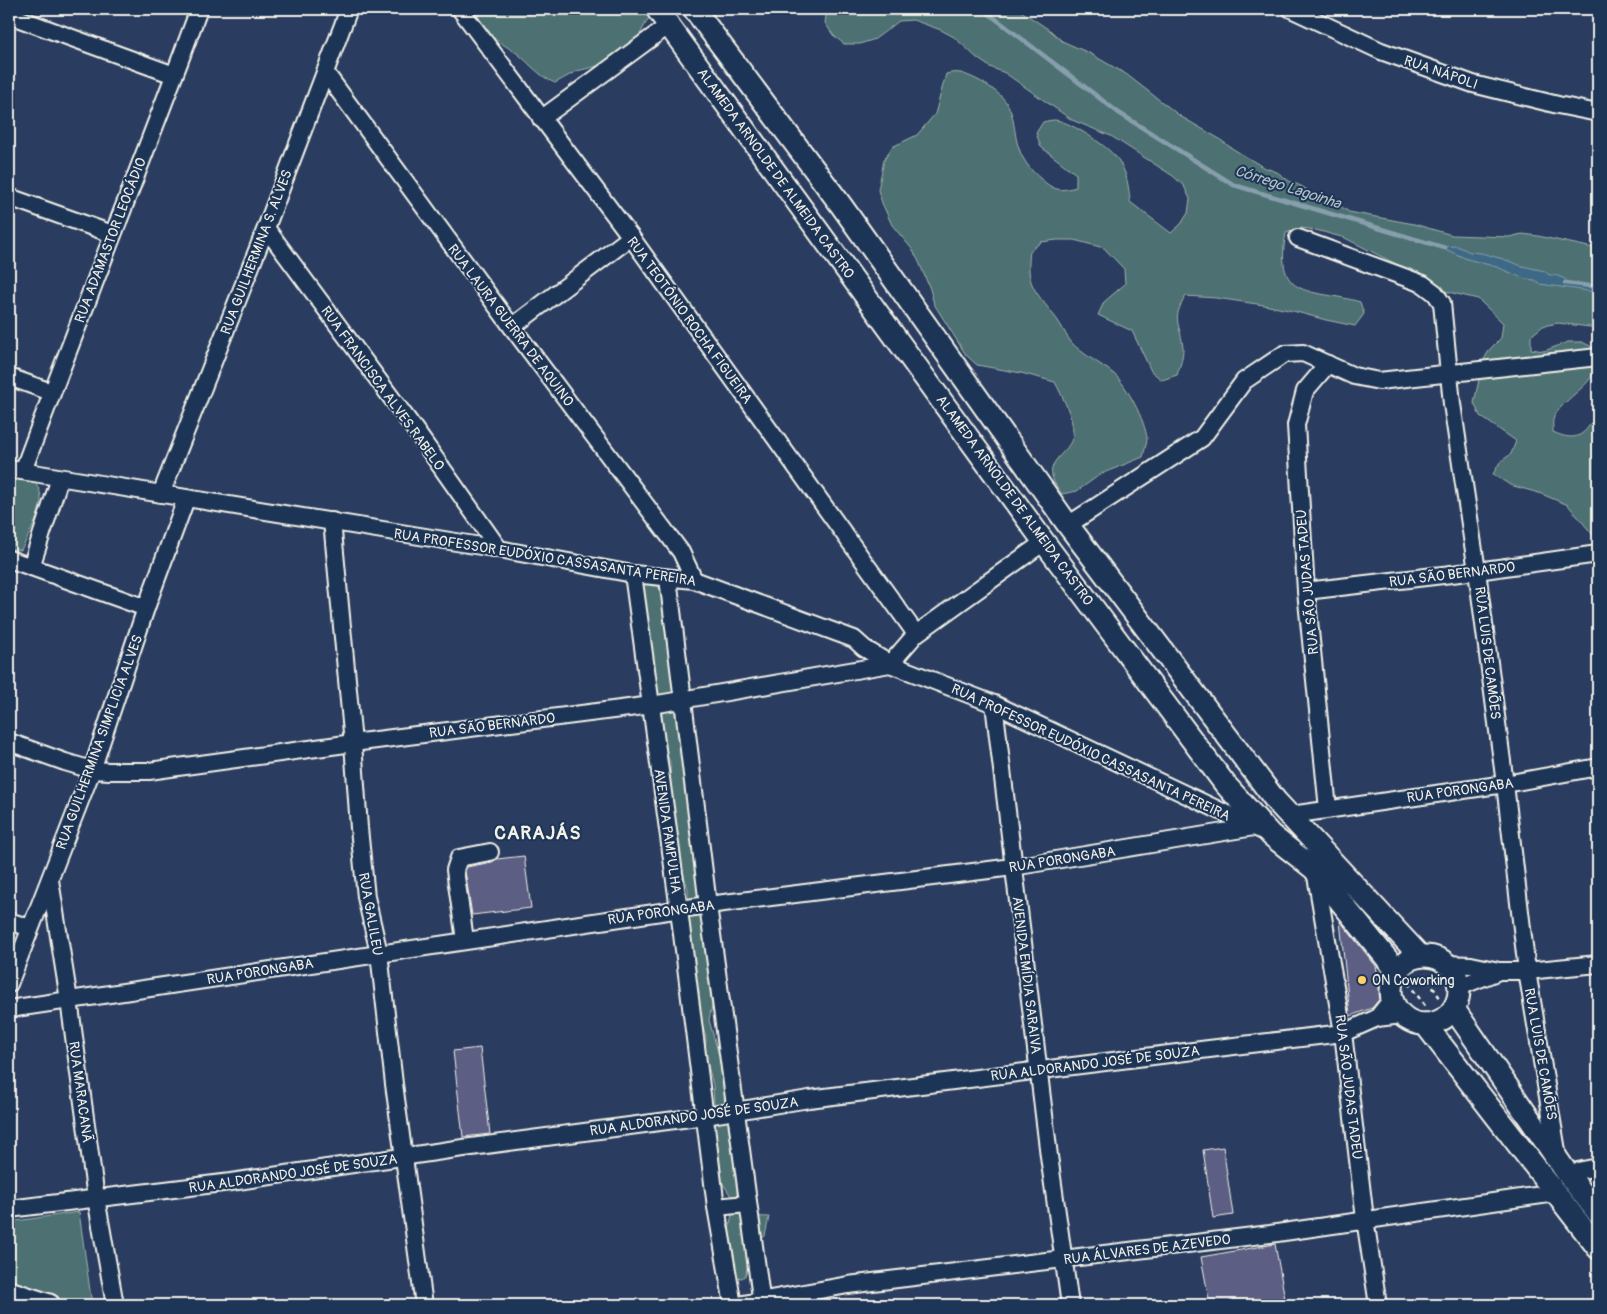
<svg xmlns="http://www.w3.org/2000/svg" width="1607" height="1314" font-family="Pangolin,sans-serif">
  <style>
    .green { fill: #4e7172; stroke: #a1b1ad }
    .water { fill: #3e6886; stroke: #879fad }
    .lines { fill: none; stroke-linecap: round; stroke-linejoin: round }
    .stream { stroke: #879fad; stroke-width: 4.5 }
    .building { fill: #5c5f83; stroke: #f4f1e8 }
    .minor-casing { stroke: #f4f1e8; stroke-width: 20 }
    .major-casing { stroke: #f4f1e8; stroke-width: 25 }
    .path { stroke: #f4f1e8; stroke-width: 2.5; stroke-dasharray: 4 4; stroke-linecap: butt }
    .minor { stroke: #1d3557; stroke-width: 16 }
    .major { stroke: #1d3557; stroke-width: 21 }
    .poi-dot { fill: #ffd166; stroke: #1d3557; stroke-width: 2 }
    .labels { text-anchor: middle; stroke-width: 4; stroke-linejoin: round; paint-order: stroke }
    .street-label { font-size: 14px; fill: #f4f1e8; stroke: #1d3557 }
    .poi-label { font-size: 14px; fill: #f4f1e8; stroke: #1d3557; text-anchor: start }
    .water-label { font-size: 15px; font-style: italic; fill: #b4c1c6; stroke: #1d3557 }
    .district-label { font-size: 19px; font-weight: bold; letter-spacing: 1px; fill: #f4f1e8; stroke: #1d3557 }
  </style>
  <rect width="100%" height="100%" fill="#2a3d60"/>
  <filter id="ink" filterUnits="userSpaceOnUse"><feTurbulence type="fractalNoise" baseFrequency=".02" numOctaves="2"/><feDisplacementMap in="SourceGraphic" scale="10" xChannelSelector="R" yChannelSelector="G"/><feConvolveMatrix kernelMatrix="1 2 1 2 8 2 1 2 1" color-interpolation-filters="sRGB"/></filter>
  <g filter="url(#ink)">
    <g class="green">
      <path d="M478 9H653V10L632 49 606 64 577 71 555 83C540 77 530 64 518 54 506 46 492 39 484 27 479 22 478 16 478 9Z"/>
      <path d="M827 9H1018L1051 31 1062 41 1089 53 1126 74 1180 116 1218 138 1230 147 1263 167 1277 172 1289 181 1301 186 1322 199 1337 204 1349 212 1414 224 1452 235 1509 237 1522 234 1538 236 1598 249V328L1558 323 1543 326 1531 336V349L1544 351 1568 342H1582L1594 348C1607 382 1568 391 1554 417 1552 421 1553 427 1553 432 1579 444 1586 433 1598 411V541L1568 505 1539 493 1510 485 1493 474 1500 462 1511 454 1516 441 1480 416 1474 403 1483 361 1490 349 1501 338 1503 323 1478 299 1440 290 1431 279 1398 265 1345 238 1316 230 1301 228 1286 233C1273 302 1313 288 1360 302L1364 314 1355 326 1326 320 1293 311 1264 305 1216 298 1186 296C1170 320 1181 324 1183 348 1183 358 1180 366 1177 375L1162 380 1151 371 1132 331 1098 315 1104 302 1125 284 1124 269 1104 248 1074 240H1057L1041 242 1030 251C1026 284 1033 288 1052 313 1060 321 1064 333 1071 342 1083 355 1100 363 1114 374 1126 384 1146 422 1147 439 1147 444 1144 451 1143 457L1101 474 1077 491 1062 494C1034 460 1071 457 1073 434 1074 418 1062 396 1055 382L1021 373 977 365 966 355 934 304 930 289 919 262 912 249 892 225 882 203 878 190 884 160 892 147 917 135 935 114 946 74C950 73 956 72 961 73 977 78 999 90 1008 105 1014 117 1014 129 1017 142 1021 158 1029 169 1041 179 1054 190 1059 192 1076 187V174L1041 147 1036 133 1043 122C1047 121 1051 120 1055 120 1070 121 1111 148 1119 161 1127 173 1129 188 1130 202L1171 233 1181 224 1188 213 1190 199 1184 186 1173 176 1111 136 1072 120 1005 73 990 67 977 58 954 37 941 30 913 20 899 21 875 39 860 44H844L833 35 825 23Z"/>
      <path d="M9 478 24 479 34 482C36 485 39 488 40 492 45 507 28 537 21 550L9 549Z"/>
      <path d="M641 577H647L663 591C663 602 661 614 668 623L684 781 689 803V822L695 836 703 912V927L712 1006 709 1020 720 1059 722 1079 724 1083 728 1086 724 1100 729 1107 731 1140 738 1159 737 1198 744 1216 769 1217 765 1236 750 1248 746 1275 742 1278 734 1277 726 1245 734 1204 731 1196 715 1172 713 1142 715 1122 713 1085 705 1054 706 1037 699 1012 688 928V889L677 851 676 822 671 792 670 763 664 746Z"/>
      <path d="M79 1212 92 1305H62L9 1284V1222Z"/>
    </g>
    <path class="water" d="M1457 246 1470 252 1481 253 1503 259 1522 266 1545 271 1549 275H1555L1565 279 1569 284 1598 287V291L1596 292 1540 284 1535 280 1525 279 1497 267 1467 259 1441 247Z"/>
    <g class="lines">
      <g class="stream">
        <path d="M986 9 988 13 1119 113 1234 185 1445 248"/>
        <path d="M1565 283 1598 287"/>
      </g>
    </g>
    <g class="building">
      <path d="M524 856 531 908 472 915 465 871 467 867 492 862 497 859Z"/>
      <path d="M1340 921 1376 966 1382 996 1372 1008 1350 1016Z"/>
      <path d="M480 1048 490 1134 463 1137 453 1051Z"/>
      <path d="M1223 1147 1233 1215 1213 1218 1203 1150Z"/>
      <path d="M1275 1244 1285 1299 1249 1305H1210L1201 1257Z"/>
    </g>
    <g class="lines">
      <g class="minor-casing">
        <g id="minor">
          <path d="M460 9 631 237 916 634"/>
          <path d="M1291 9 1381 51 1473 84 1558 105 1598 113"/>
          <path d="M9 15 174 75"/>
          <path d="M325 72 512 327 681 552 694 580"/>
          <path d="M541 119 669 25"/>
          <path d="M9 197 112 234"/>
          <path d="M266 228 413 427 499 549"/>
          <path d="M1298 238 1423 284 1435 293 1442 303 1452 404 1477 571 1505 784 1527 971 1558 1157"/>
          <path d="M512 327 631 237"/>
          <path d="M1328 364 1305 391 1296 425 1306 591 1328 809"/>
          <path d="M9 377 51 392"/>
          <path d="M9 469 499 549 633 574 694 580 854 639 864 648 890 664 994 704 1265 832"/>
          <path d="M23 471C80 316 142 164 199 9"/>
          <path d="M161 494 266 228 349 9"/>
          <path d="M332 521 353 743 359 828 366 897 379 953 394 1084 424 1305"/>
          <path d="M1068 525 1202 438 1244 381 1284 354 1303 353 1354 376 1379 381 1598 357"/>
          <path d="M9 559 146 608"/>
          <path d="M31 567 60 478"/>
          <path d="M633 574 679 910 716 1207 733 1305"/>
          <path d="M668 578 708 905 762 1305"/>
          <path d="M1306 591 1477 571 1598 554"/>
          <path d="M994 704 1049 1156 1070 1305"/>
          <path d="M9 742 65 762 92 770 109 771H149L353 743 652 705 890 664 916 634 1044 542"/>
          <path d="M1291 815 1505 784 1598 767"/>
          <path d="M1315 870 1343 1033 1365 1219 1378 1305"/>
          <path d="M50 880 69 1000 96 1198 115 1305"/>
          <path d="M9 921 30 928"/>
          <path d="M465 940 455 870 459 858 490 852"/>
          <path d="M1446 964 1471 965 1499 971H1527L1598 964"/>
          <path d="M9 984 92 770 146 608 186 499"/>
          <path d="M1459 987 1499 971"/>
          <path d="M9 1009 708 905 1013 867 1254 827"/>
          <path d="M1377 1018 1392 999"/>
          <path d="M1567 1173 1598 1167"/>
          <path d="M716 1207 747 1204"/>
          <path d="M9 1209 231 1182 456 1149 705 1116 809 1099 1209 1049 1343 1033 1377 1018 1402 1015"/>
          <path d="M738 1305 848 1285 1270 1234 1556 1193"/>
        </g>
      </g>
      <g class="major-casing">
        <g id="major">
          <path d="M657 9 1044 542 1225 784 1271 835 1314 869 1397 971"/>
          <path d="M694 9 841 205 1068 525 1276 801 1420 956"/>
          <circle cx="1425" cy="990" r="34"/>
          <path d="M1454 1009 1567 1173 1598 1213"/>
          <path d="M1425 1024 1598 1248"/>
          <path d="M9 1292 49 1305"/>
        </g>
      </g>
      <g class="path">
        <path d="M1424 974 1440 998"/>
        <path d="M1408 983 1426 1007"/>
      </g>
      <use href="#minor" class="minor"/>
      <use href="#major" class="major"/>
    </g>
  </g>
  <circle class="poi-dot" cx="1362" cy="980" r="5"/>
  <g class="labels">
    <g class="street-label">
      <text transform="translate(1441 72) rotate(19)" y="5">RUA NÁPOLI</text>
      <text transform="translate(776 173) rotate(54)" y="5">ALAMEDA ARNOLDE DE ALMEIDA CASTRO</text>
      <text transform="translate(110 240) rotate(-69)" y="5">RUA ADAMASTOR LEOCÁDIO</text>
      <text transform="translate(256 252) rotate(-69)" y="5">RUA GUILHERMINA S. ALVES</text>
      <text transform="translate(690 320) rotate(54)" y="5">RUA TEOTÔNIO ROCHA FIGUEIRA</text>
      <text transform="translate(511 325) rotate(53)" y="5">RUA LAURA GUERRA DE AQUINO</text>
      <text transform="translate(383 388) rotate(54)" y="5">RUA FRANCISCA ALVES RABELO</text>
      <text transform="translate(1015 500) rotate(54)" y="5">ALAMEDA ARNOLDE DE ALMEIDA CASTRO</text>
      <text transform="translate(545 557) rotate(9)" y="5">RUA PROFESSOR EUDÓXIO CASSASANTA PEREIRA</text>
      <text transform="translate(1452 574) rotate(-7)" y="5">RUA SÃO BERNARDO</text>
      <text transform="translate(1307 582) rotate(-95)" y="5">RUA SÃO JUDAS TADEU</text>
      <text transform="translate(1488 653) rotate(83)" y="5">RUA LUIS DE CAMÕES</text>
      <text transform="translate(492 725) rotate(-7)" y="5">RUA SÃO BERNARDO</text>
      <text transform="translate(99 742) rotate(-70)" y="5">RUA GUILHERMINA SIMPLICIA ALVES</text>
      <text transform="translate(1091 752) rotate(25)" y="5">RUA PROFESSOR EUDÓXIO CASSASANTA PEREIRA</text>
      <text transform="translate(1460 790) rotate(-8)" y="5">RUA PORONGABA</text>
      <text transform="translate(668 831) rotate(82)" y="5">AVENIDA PAMPULHA</text>
      <text transform="translate(1062 859) rotate(-9)" y="5">RUA PORONGABA</text>
      <text transform="translate(661 912) rotate(-8)" y="5">RUA PORONGABA</text>
      <text transform="translate(371 914) rotate(80)" y="5">RUA GALILEU</text>
      <text transform="translate(260 971) rotate(-9)" y="5">RUA PORONGABA</text>
      <text transform="translate(1027 975) rotate(83)" y="5">AVENIDA EMÍDIA SARAIVA</text>
      <text transform="translate(1541 1054) rotate(80)" y="5">RUA LUIS DE CAMÕES</text>
      <text transform="translate(1095 1063) rotate(-7)" y="5">RUA ALDORANDO JOSÉ DE SOUZA</text>
      <text transform="translate(1349 1087) rotate(83)" y="5">RUA SÃO JUDAS TADEU</text>
      <text transform="translate(81 1092) rotate(82)" y="5">RUA MARACANÃ</text>
      <text transform="translate(694 1116) rotate(-8)" y="5">RUA ALDORANDO JOSÉ DE SOUZA</text>
      <text transform="translate(293 1173) rotate(-8)" y="5">RUA ALDORANDO JOSÉ DE SOUZA</text>
      <text transform="translate(1147 1249) rotate(-7)" y="5">RUA ÁLVARES DE AZEVEDO</text>
    </g>
    <g class="poi-label">
      <text x="1372" y="985">ON Coworking</text>
    </g>
    <g class="water-label">
      <text transform="translate(1288 187) rotate(18)" y="5">Córrego Lagoinha</text>
    </g>
    <g class="district-label">
      <text x="538" y="839">CARAJÁS</text>
    </g>
  </g>
  <rect width="1607" height="1314" fill="none" stroke="#1d3557" stroke-width="30"/>
  <rect x="15" y="15" width="1577" height="1284" fill="none" stroke="#f4f1e8" stroke-width="2" filter="url(#ink)"/>
</svg>
